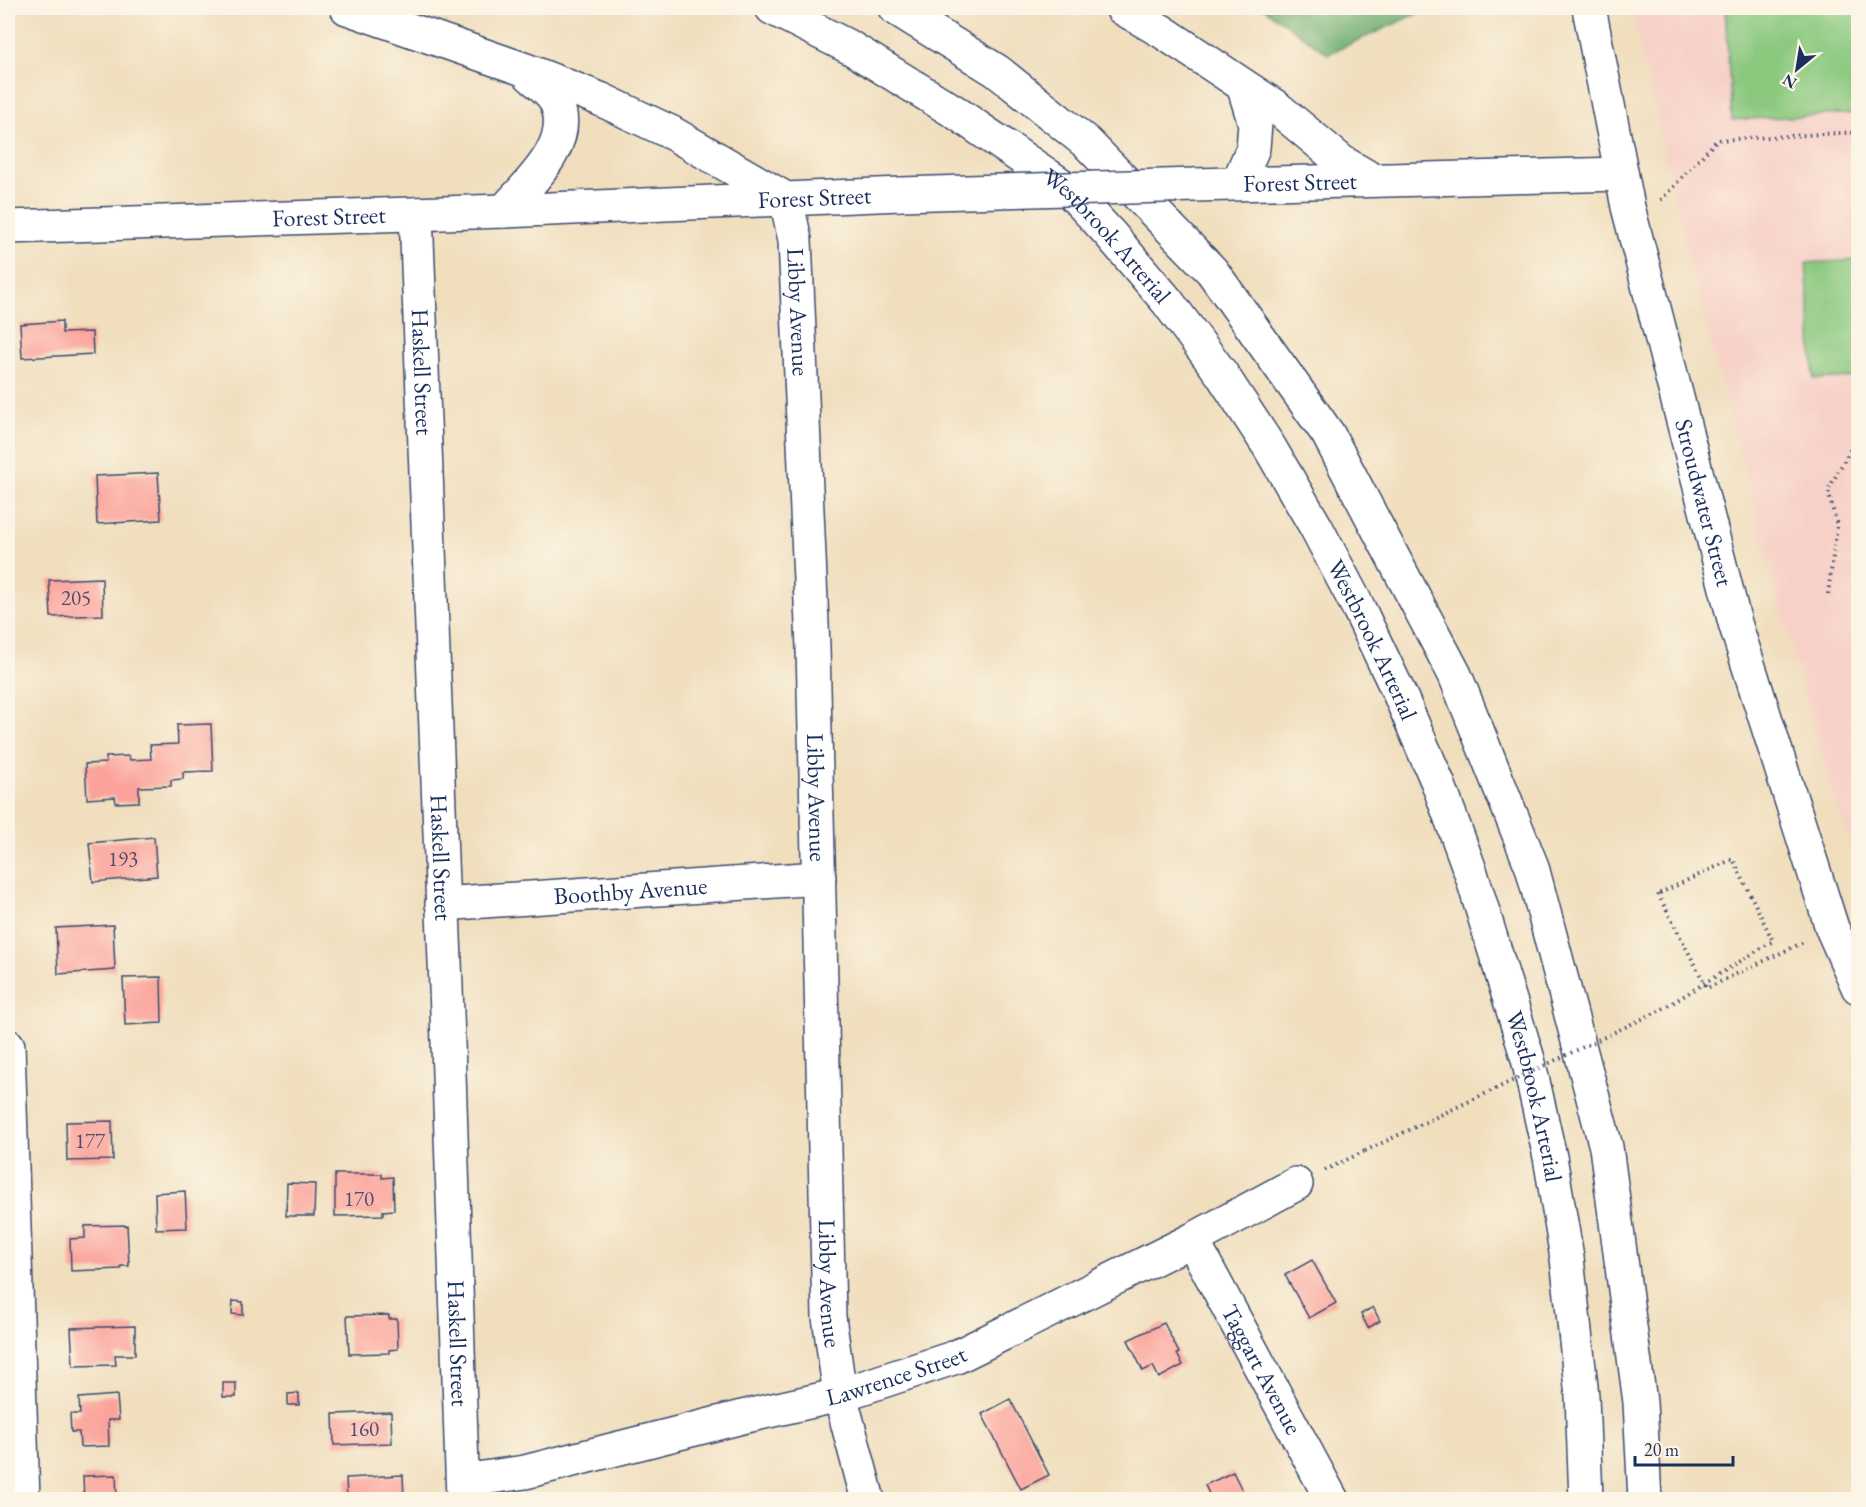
<svg xmlns="http://www.w3.org/2000/svg" width="1866" height="1507" font-family="'EB Garamond',serif">
  <style>
    .built { fill: #f7d1c7 }
    .green { fill: #8bc97f; stroke: #537c6e; stroke-width: 1.5 }
    .forest { fill: #70ad6e; stroke: #466e66; stroke-width: 1.5 }
    .building { fill: #fba29a }
    .lines { fill: none; stroke-linecap: round; stroke-linejoin: round }
    .minor-casing { stroke: #3b496c; stroke-width: 36 }
    .major-casing { stroke: #3b496c; stroke-width: 36 }
    .highway-casing { stroke: #3b496c; stroke-width: 36 }
    .path { stroke: #3b496c; stroke-width: 4; stroke-dasharray: 1.5 4.5; stroke-linecap: butt }
    .minor { stroke: #fff; stroke-width: 33 }
    .major { stroke: #fff; stroke-width: 33 }
    .highway { stroke: #fff; stroke-width: 33 }
    .minor-bridge-casing { stroke: #3b496c; stroke-width: 36; stroke-linecap: butt }
    .path-bridge { stroke: #3b496c; stroke-width: 4; stroke-dasharray: 1.5 4.5; stroke-linecap: butt }
    .minor-bridge { stroke: #fff; stroke-width: 33 }
    .labels { text-anchor: middle; stroke-width: 6; stroke-linejoin: round; paint-order: stroke }
    .number-label { font-size: 21px; fill: #534c6d }
    .street-label { font-size: 24px; fill: #1b2f5e; stroke: #fcf5e5 }
  </style>
  <rect width="100%" height="100%" fill="#fcf5e5"/>
  <filter id="ink" filterUnits="userSpaceOnUse"><feTurbulence type="fractalNoise" baseFrequency=".0167" numOctaves="2"/><feDisplacementMap in="SourceGraphic" scale="12" xChannelSelector="R" yChannelSelector="G"/><feConvolveMatrix kernelMatrix="1 2 1 2 8 2 1 2 1" color-interpolation-filters="sRGB"/></filter>
  <filter id="wash" filterUnits="userSpaceOnUse"><feTurbulence type="fractalNoise" baseFrequency=".008" numOctaves="4" result="noise"/><feDisplacementMap in="SourceGraphic" scale="24" xChannelSelector="R" yChannelSelector="G"/><feGaussianBlur stdDeviation="1.35" result="paint"/><feColorMatrix in="noise" values="0 0 0 0 0 0 0 0 0 0 0 0 0 0 0 0 0 1.4 0 .05"/><feComposite in="paint" operator="in"/></filter>
  <g filter="url(#wash)">
    <rect width="100%" height="100%" fill="#f0debd"/>
    <path class="built" d="M1631 8H1858V865L1831 788 1777 595 1685 245Z"/>
    <g class="green">
      <path d="M1725 8H1858V113L1732 120Z"/>
      <path d="M1858 260V377L1814 379 1806 263Z"/>
    </g>
    <path class="forest" d="M1263 8H1430L1328 54Z"/>
    <g id="blocks">
      <g class="building">
        <path d="M62 321V333L92 332 93 354 22 358 20 324Z"/>
        <path d="M158 473 161 520 97 524 95 476Z"/>
        <path d="M102 578 103 615 51 617 49 580Z"/>
        <path d="M211 724 213 771 183 772V779L171 780V786L139 787V802L116 803 115 797 87 799 85 764 106 763V757L129 756 130 760 151 759 150 745 178 744 177 725Z"/>
        <path d="M154 837 157 876 93 882 89 843Z"/>
        <path d="M113 925 115 970 58 974 56 928Z"/>
        <path d="M161 977 162 1023 125 1025 123 978Z"/>
        <path d="M112 1121 113 1160 67 1161 66 1122Z"/>
        <path d="M335 1174H382V1178L393 1177 394 1210 383 1211V1215L335 1216Z"/>
        <path d="M287 1183 315 1184 314 1216H286Z"/>
        <path d="M185 1191 187 1228 156 1229 155 1193Z"/>
        <path d="M127 1225 129 1266H121V1269L71 1271 70 1239 85 1238V1226Z"/>
        <path d="M1312 1260 1336 1303 1309 1318 1285 1275Z"/>
        <path d="M233 1301 243 1302V1315L232 1314Z"/>
        <path d="M1373 1307 1380 1321 1368 1328 1361 1314Z"/>
        <path d="M389 1315V1319H397L398 1349 389 1350V1353L349 1354 347 1316Z"/>
        <path d="M1164 1323 1179 1353 1177 1354 1183 1365 1159 1378 1153 1366 1143 1371 1128 1340Z"/>
        <path d="M135 1326V1355H115L116 1365 73 1366 71 1328Z"/>
        <rect x="223" y="1383" width="13" height="14"/>
        <path d="M299 1393V1405H288V1394Z"/>
        <path d="M117 1395 119 1420H108L109 1446 80 1447 79 1432H71L70 1414H80L79 1398Z"/>
        <path d="M1010 1399 1049 1475 1021 1489 982 1414Z"/>
        <path d="M391 1412 392 1443 334 1445 333 1414Z"/>
        <path d="M1233 1472 1247 1500H1212L1205 1485Z"/>
        <path d="M116 1475 117 1500H84L83 1476Z"/>
        <path d="M403 1475 404 1500H347L346 1478Z"/>
      </g>
    </g>
  </g>
  <g filter="url(#ink)">
    <use href="#blocks" fill-opacity="0" stroke="#3b496c" stroke-width="1.5"/>
    <g class="lines">
      <g class="minor-casing">
        <g id="minor">
          <path id="s1" d="M1195 185 1621 174"/>
          <path id="s2" d="M786 199 795 240 813 647 829 1317 840 1395 868 1500"/>
          <path id="s3" d="M416 214 447 1013 463 1500"/>
          <path id="s4" d="M8 227 504 211 901 194"/>
          <path id="s5" d="M442 904 819 878"/>
          <path d="M8 1046 23 1500"/>
          <path id="s6" d="M1192 1240 1332 1500"/>
          <path id="s7" d="M463 1481 525 1472 742 1417 840 1395 956 1357 1192 1240 1296 1184"/>
        </g>
      </g>
      <g class="major-casing">
        <g id="major">
          <path id="s8" d="M1589 8 1628 207 1735 623 1832 928 1858 987"/>
        </g>
      </g>
      <g class="highway-casing">
        <g id="highway">
          <path d="M347 8 526 70 600 99 672 133 786 199"/>
          <path id="s9" d="M772 8 851 48 955 112 1069 190 1110 234 1167 301 1221 373 1270 448 1316 527 1359 609 1400 695 1438 783 1471 873 1528 1059 1550 1157 1567 1258 1582 1396 1586 1500"/>
          <path d="M895 8 997 71 1087 143 1212 271 1328 434 1455 675 1532 867 1606 1147 1640 1402 1645 1500"/>
          <path d="M1122 8 1163 32 1276 107 1342 162 1371 179"/>
          <path d="M1238 183 1253 148 1255 124 1244 88"/>
          <path d="M504 211C529 183 577 141 555 100 550 90 537 82 529 74"/>
        </g>
      </g>
      <g class="path">
        <path d="M1661 200 1717 140 1858 132"/>
        <path d="M1828 594 1837 526 1828 490 1858 436"/>
        <path d="M1658 894 1707 988 1804 942"/>
        <path d="M1325 1170 1365 1151"/>
      </g>
      <use href="#minor" class="minor"/>
      <use href="#major" class="major"/>
      <use href="#highway" class="highway"/>
      <g class="minor-bridge-casing">
        <path id="minor-bridge" d="M901 194 1195 185"/>
      </g>
      <path class="path-bridge" d="M1365 1151 1661 1010 1773 941 1733 859 1658 894"/>
      <use href="#minor-bridge" class="minor-bridge"/>
    </g>
  </g>
  <g class="labels">
    <g class="number-label">
      <text x="76" y="605">205</text>
      <text x="123" y="866">193</text>
      <text x="90" y="1148">177</text>
      <text x="359" y="1206">170</text>
      <text x="364" y="1436">160</text>
    </g>
    <g class="street-label">
      <text dy="8" stroke="none"><textPath href="#s1" startOffset="105">Forest Street</textPath></text>
      <text dy="8" stroke="none"><textPath href="#s4" startOffset="807">Forest Street</textPath></text>
      <text dy="8" stroke="none"><textPath href="#s4" startOffset="321">Forest Street</textPath></text>
      <text dy="8" stroke="none"><textPath href="#s9" startOffset="408">Westbrook Arterial</textPath></text>
      <text dy="8" stroke="none"><textPath href="#s2" startOffset="114">Libby Avenue</textPath></text>
      <text dy="8" stroke="none"><textPath href="#s3" startOffset="158">Haskell Street</textPath></text>
      <text dy="8" stroke="none"><textPath href="#s8" startOffset="508">Stroudwater Street</textPath></text>
      <text dy="8" stroke="none"><textPath href="#s9" startOffset="894">Westbrook Arterial</textPath></text>
      <text dy="8" stroke="none"><textPath href="#s2" startOffset="600">Libby Avenue</textPath></text>
      <text dy="8" stroke="none"><textPath href="#s3" startOffset="644">Haskell Street</textPath></text>
      <text dy="8" stroke="none"><textPath href="#s5" startOffset="189">Boothby Avenue</textPath></text>
      <text dy="8" stroke="none"><textPath href="#s9" startOffset="1380">Westbrook Arterial</textPath></text>
      <text dy="8" stroke="none"><textPath href="#s2" startOffset="1086">Libby Avenue</textPath></text>
      <text dy="8" stroke="none"><textPath href="#s3" startOffset="1130">Haskell Street</textPath></text>
      <text dy="8" stroke="none"><textPath href="#s6" startOffset="147">Taggart Avenue</textPath></text>
      <text dy="8" stroke="none"><textPath href="#s7" startOffset="446">Lawrence Street</textPath></text>
    </g>
  </g>
  <rect width="1866" height="1507" fill="none" stroke="#fcf5e5" stroke-width="30"/>
  <g transform="translate(1797 69) rotate(210)" stroke="#fcf5e5" stroke-width="4.5" paint-order="stroke">
  <path d="M0-4.5L10 22L0 15L-10 22Z" fill="#1b2f5e"/>
  <text y="-9" font-size="16" font-weight="bold" text-anchor="middle" fill="#1b2f5e">N</text>
  </g>
  <path d="M1635 1456v9h98v-9" fill="none" stroke="#1b2f5e" stroke-width="3"/>
  <text x="1644" y="1456" font-size="18" fill="#1b2f5e" stroke="#fcf5e5" stroke-width="4.5" paint-order="stroke">20 m</text>
</svg>
